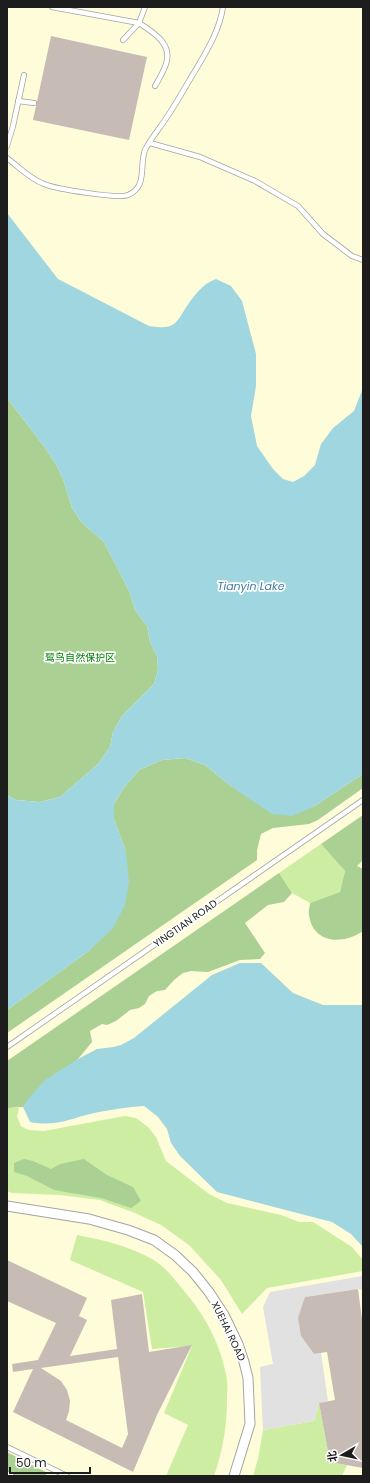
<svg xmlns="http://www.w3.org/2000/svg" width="370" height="1483" font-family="Poppins,'Noto Sans SC',sans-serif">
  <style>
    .education { fill: #fffcda }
    .grass { fill: #cdeda3 }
    .forest { fill: #aad193 }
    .parking { fill: #e1e1e1 }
    .water { fill: #9fd6e0 }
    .building { fill: #c7bbb5; fill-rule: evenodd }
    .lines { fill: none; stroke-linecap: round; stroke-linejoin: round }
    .lane-casing { stroke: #a4a4a4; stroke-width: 6 }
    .street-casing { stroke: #a4a4a4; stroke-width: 11 }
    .lane { stroke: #fff; stroke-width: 4.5 }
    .street { stroke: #fff; stroke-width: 9 }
    .labels { text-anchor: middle; stroke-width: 3.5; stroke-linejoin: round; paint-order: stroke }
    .park-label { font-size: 10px; fill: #048105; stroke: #fff }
    .street-label { font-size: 10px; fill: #1d1d1d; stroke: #fff }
    .water-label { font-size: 11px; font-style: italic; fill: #3e78a2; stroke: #fff }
  </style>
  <rect width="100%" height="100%" fill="#efe9e2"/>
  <rect class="education" x="7" y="7" width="356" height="1469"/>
  <g class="grass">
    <path d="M321 844 345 871 340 892 310 903 292 893 279 873Z"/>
    <path d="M7 1108H19L17 1117 21 1126 28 1130 44 1131 125 1116 136 1118 148 1127 156 1137 166 1161 209 1194 227 1203 281 1215 299 1222H313L352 1247 363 1260V1271L267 1288 242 1314 221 1280 189 1245 161 1225 135 1213 100 1200 60 1195 12 1193 7 1191Z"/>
    <path d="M77 1235C103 1240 129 1246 152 1259 165 1266 175 1280 184 1291 206 1316 222 1348 227 1380 228 1386 227 1392 227 1398 227 1425 223 1451 214 1476H166L188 1425 164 1413 192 1346 152 1349 143 1292 70 1260Z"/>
    <path d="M319 1403 330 1462 347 1465 342 1476H253L258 1459 263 1430 314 1421Z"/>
  </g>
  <g class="forest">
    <path d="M7 398 46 449 58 468 64 482 72 508 82 523 104 542 130 593 135 610 147 626 150 642 157 656 158 670 154 684 122 716 113 732 110 747 98 764 60 797 40 802 16 800 7 795Z"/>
    <path d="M185 758 205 765 232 787 313 807 363 774V788L318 820 309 824 273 828 261 834 257 850V860L7 1033V1010L90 950 126 852 114 819V804L123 789 139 770 162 760Z"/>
    <path d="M363 815V860L357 866 363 869V931C343 945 313 944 309 915 308 911 310 906 310 903L340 892 345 871 321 844Z"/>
    <path d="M279 873 292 893 284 902 268 905 245 923 265 953 260 959 240 960 208 972 191 971 183 973 174 980 165 990 157 991 149 996 145 1004 139 1008 130 1010 116 1021 107 1025 102 1024 90 1031 92 1042 78 1059 23 1107 7 1108V1061Z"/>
    <path d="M24 1159 33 1161 51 1169 60 1164 84 1159 107 1175 133 1187 141 1201 131 1208 101 1198 54 1190 27 1176 14 1172V1163Z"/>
    <path d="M7 1452 46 1472V1476H16L7 1471Z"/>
  </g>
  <path class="parking" d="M362 1276 363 1278V1290L358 1289 305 1297 301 1336 314 1354 321 1353 328 1401 319 1403 314 1421 263 1430 260 1367 273 1364 263 1307 270 1292Z"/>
  <g class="water">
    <path d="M7 213 58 279 149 326C157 327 167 329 174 324 178 321 182 314 185 309 193 297 202 284 216 279L231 286 242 301 256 354V386L251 416 257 446 273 469 283 479 293 482 304 476 315 465 321 444 333 428 354 411 363 388V774L313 807 292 816 272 814 232 787 205 765 185 758 162 760 139 770 123 789 114 804V819L126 852 129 882 125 905 113 928 90 950 7 1010V795L16 800 40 802 60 797 98 764 110 747 113 732 122 716 154 684 158 670 157 656 150 642 147 626 135 610 130 593 104 542 82 523 72 508 64 482 58 468 46 449 7 398Z"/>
    <path d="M240 963H261L293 993 323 1005H363V1247L351 1234 332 1222 217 1192 180 1156 171 1143 167 1129 158 1117 144 1106C127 1107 110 1110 94 1113 69 1119 56 1127 30 1122L23 1107 28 1099 45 1080 78 1059 97 1049 113 1047 121 1045 134 1038 212 975Z"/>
  </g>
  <g class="building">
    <path d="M51 36 147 57 129 140 33 120Z"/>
    <path d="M7 1260 87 1298 79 1316 87 1320 70 1356 117 1349 111 1300 142 1294 149 1352 192 1345 157 1415 133 1472 13 1412 33 1369 13 1372 12 1364 38 1360 56 1323 7 1301ZM118 1357 128 1434 122 1448 66 1420 69 1411 70 1401 67 1390 61 1381 41 1368Z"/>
    <path d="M358 1289 363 1327V1468L330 1462 319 1403 335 1400 327 1352 314 1354 301 1336 298 1318 305 1297Z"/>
  </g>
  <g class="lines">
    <g class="lane-casing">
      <g id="lane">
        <path d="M52 7 139 23C153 32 173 44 166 64 164 71 159 79 155 86"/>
        <path d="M123 40 139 23 145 7"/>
        <path d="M18 101 34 103"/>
        <path d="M150 143 200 157 255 181 298 206 323 234 352 256 363 260"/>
        <path d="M7 146 13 126 24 75"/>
        <path d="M7 158C19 167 30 179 44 184 56 189 118 199 128 195 148 187 139 165 145 150 151 138 160 128 167 117 175 105 182 93 189 81 203 57 219 34 223 7"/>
        <path d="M7 1047 363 800"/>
        <path d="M7 1447 67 1476"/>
        <path d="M7 1474 12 1476"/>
      </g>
    </g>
    <g class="street-casing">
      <path id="street" d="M7 1206 89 1219 128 1230 154 1240 175 1255 193 1272 209 1292 224 1315 238 1344 244 1362 248 1378 250 1424 234 1476"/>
    </g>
    <use href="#lane" class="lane"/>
    <use href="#street" class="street"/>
  </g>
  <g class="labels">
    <g class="park-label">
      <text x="80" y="661">鹭鸟自然保护区</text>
    </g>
    <g class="street-label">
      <text transform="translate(185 923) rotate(-35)" y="4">YINGTIAN ROAD</text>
      <text transform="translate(229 1331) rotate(64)" y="4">XUEHAI ROAD</text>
    </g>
    <g class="water-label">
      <text x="251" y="590">Tianyin Lake</text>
    </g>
  </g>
  <rect width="370" height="1483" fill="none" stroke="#1d1d1d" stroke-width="16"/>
  <g transform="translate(342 1455) rotate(261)" stroke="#ffffff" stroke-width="3" paint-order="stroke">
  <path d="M0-3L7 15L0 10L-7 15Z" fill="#1d1d1d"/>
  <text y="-6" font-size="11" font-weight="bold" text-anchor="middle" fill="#1d1d1d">北</text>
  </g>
  <path d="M10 1467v6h80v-6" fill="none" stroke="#1d1d1d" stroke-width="2"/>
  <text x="16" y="1467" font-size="12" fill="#1d1d1d" stroke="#ffffff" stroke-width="3" paint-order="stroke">50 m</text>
</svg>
